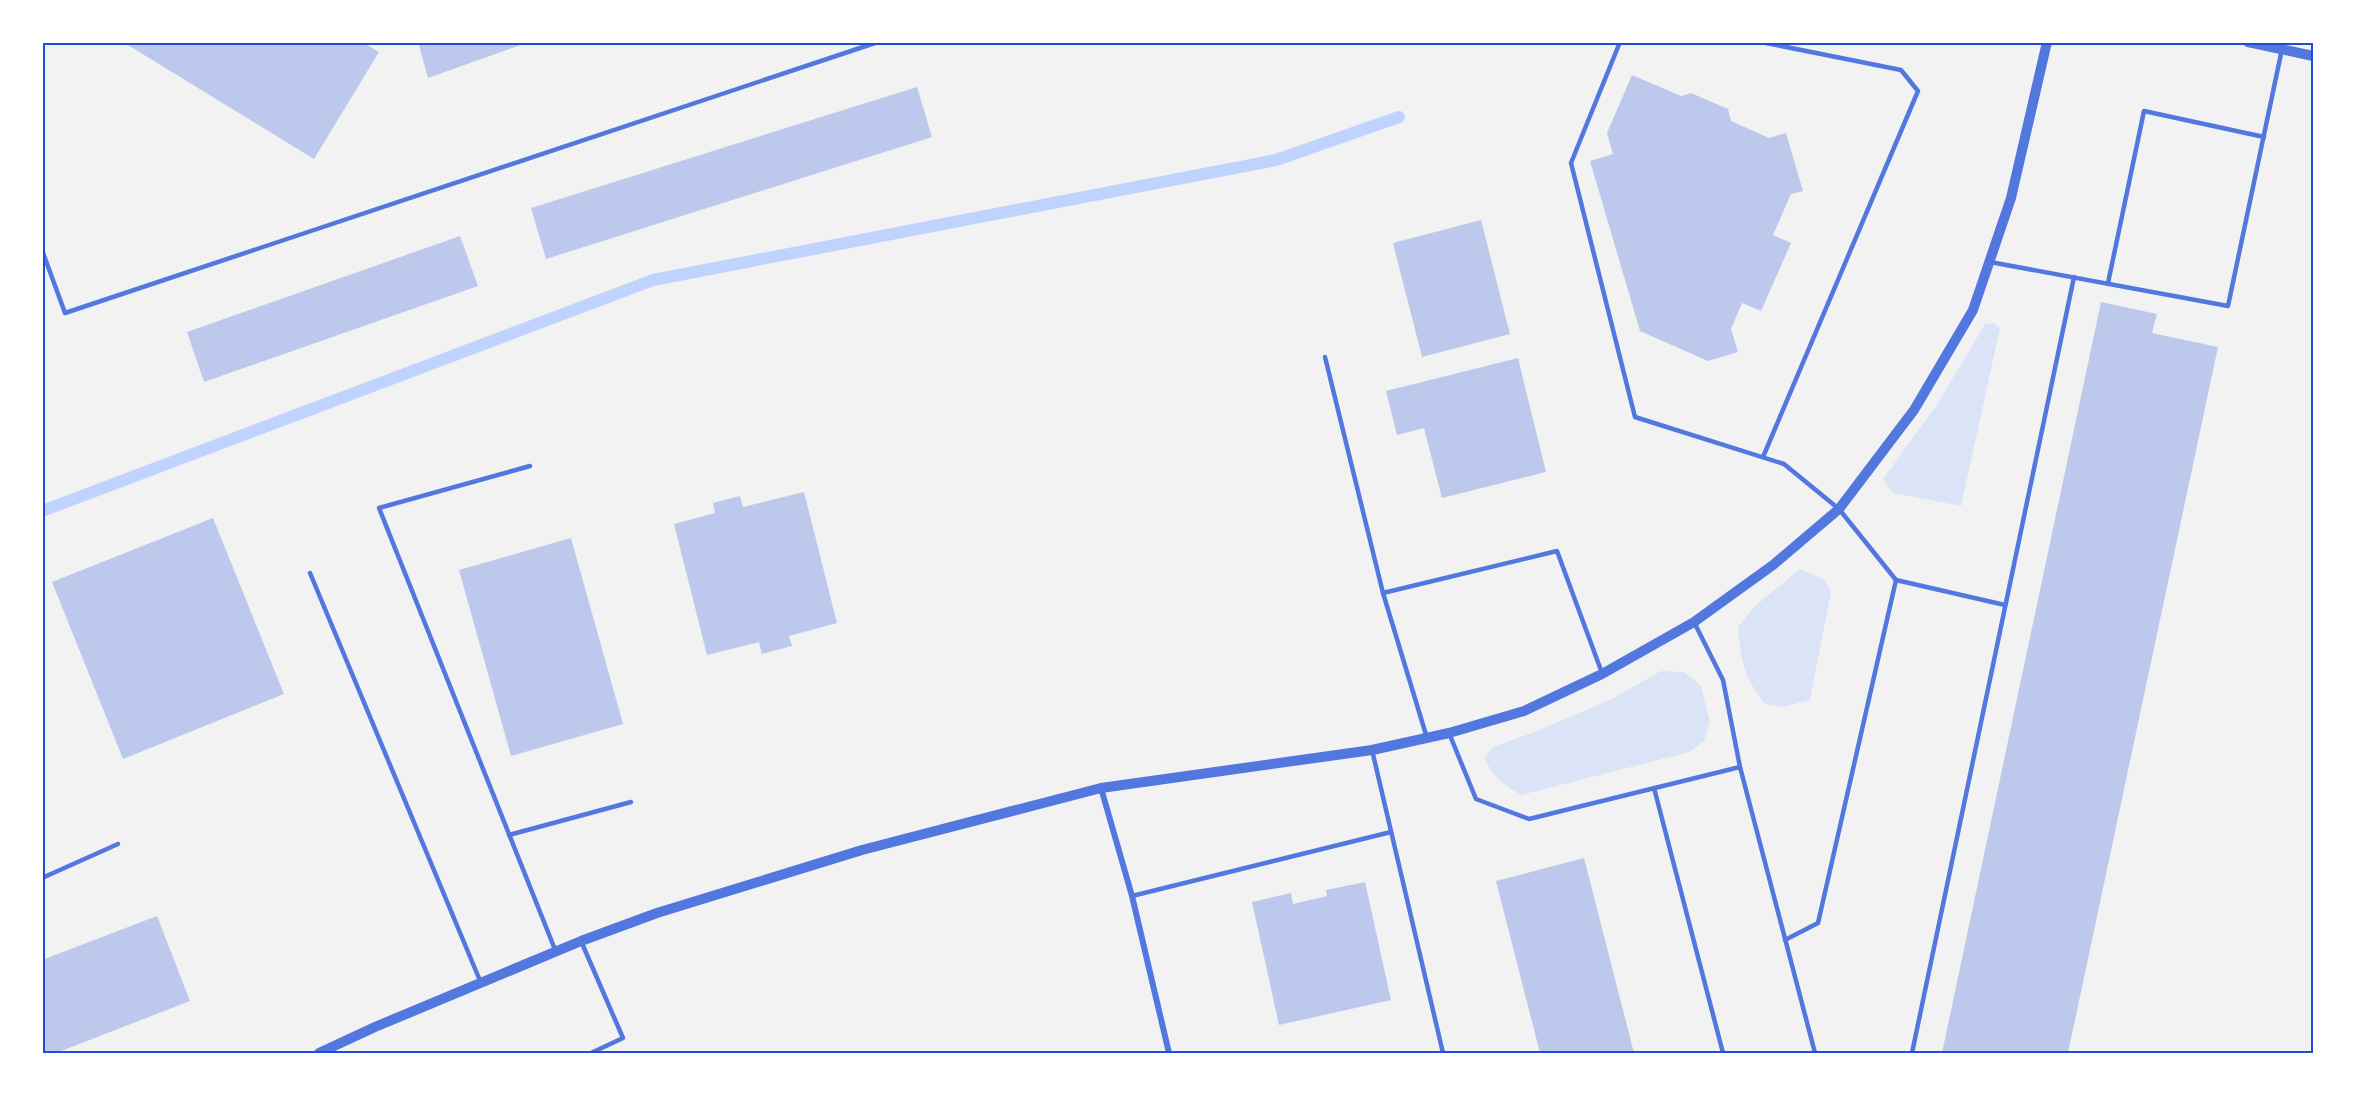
<svg xmlns="http://www.w3.org/2000/svg" width="2355" height="1095" font-family="Montserrat,sans-serif">
  <style>
    .green { fill: #dbe4f7 }
    .lines { fill: none; stroke-linecap: round; stroke-linejoin: round }
    .stream { stroke: #bfd3fe; stroke-width: 12 }
    .building { fill: #bdc9ec }
    .service { stroke: #5277de; stroke-width: 4.5 }
    .minor { stroke: #5277de; stroke-width: 6 }
    .tertiary { stroke: #5277de; stroke-width: 10 }
    .neatline { fill: none; stroke: #1d4ed8; stroke-width: 2 }
  </style>
  <rect width="100%" height="100%" fill="#f2f2f2"/>
  <g class="green">
    <path d="M1993 323 2000 328 1961 506 1893 493 1883 479 1936 406 1985 324Z"/>
    <path d="M1800 569 1825 580 1831 592 1810 700 1783 707 1765 704C1743 676 1741 662 1738 627L1755 606Z"/>
    <path d="M1661 671 1684 672 1701 686 1710 722 1704 741 1690 752 1521 795C1505 786 1490 775 1485 757L1493 747 1537 731 1612 699Z"/>
  </g>
  <g class="lines">
    <path class="stream" d="M42 511 653 280 1276 160 1399 117"/>
  </g>
  <g class="building">
    <path d="M123 42H362L379 52 314 159Z"/>
    <path d="M418 42H529L428 78Z"/>
    <path d="M1632 75 1681 96 1691 93 1728 109 1731 121 1769 138 1786 133 1803 191 1791 194 1773 235 1791 243 1761 311 1742 303 1731 329 1738 352 1708 361 1640 331 1590 161 1613 154 1607 133Z"/>
    <path d="M917 87 932 137 546 259 531 208Z"/>
    <path d="M1481 220 1510 334 1422 357 1393 243Z"/>
    <path d="M460 236 478 286 204 382 187 332Z"/>
    <path d="M2101 302 2157 314 2152 333 2218 347 2068 1053H1942Z"/>
    <path d="M1518 358 1546 472 1442 498 1424 428 1397 435 1386 391Z"/>
    <path d="M804 492 837 623 789 636 792 646 762 654 759 642 707 655 674 524 715 513 713 503 740 496 743 507Z"/>
    <path d="M213 518 284 694 123 759 52 582Z"/>
    <path d="M571 538 623 724 511 756 459 570Z"/>
    <path d="M1584 858 1634 1053H1540L1496 881Z"/>
    <path d="M1365 882 1391 1000 1279 1025 1252 902 1291 893 1293 904 1327 896 1326 890Z"/>
    <path d="M157 916 190 1001 56 1053H42V960Z"/>
  </g>
  <g class="lines">
    <g class="service">
      <path d="M1620 42 1571 163 1635 417 1784 464 1839 509 1896 580 2005 605"/>
      <path d="M1761 42 1901 70 1918 91 1763 457"/>
      <path d="M42 250 65 313 878 42"/>
      <path d="M1990 262 2228 306 2282 49"/>
      <path d="M2108 283 2144 111 2264 137"/>
      <path d="M1325 357 1383 593 1427 738"/>
      <path d="M530 466 379 508 556 952"/>
      <path d="M310 573 481 983"/>
      <path d="M1383 593 1557 551 1602 673"/>
      <path d="M1694 622 1723 680 1740 767 1815 1053"/>
      <path d="M1449 733 1476 799 1529 819 1740 767"/>
      <path d="M1372 750 1443 1053"/>
      <path d="M1654 788 1723 1053"/>
      <path d="M509 835 631 802"/>
      <path d="M42 878 118 844"/>
      <path d="M1132 896 1391 832"/>
      <path d="M1785 940 1818 923 1896 580"/>
      <path d="M581 941 623 1038 591 1053"/>
      <path d="M1912 1053 2074 277"/>
    </g>
    <path class="minor" d="M1101 788 1132 896 1169 1053"/>
    <g class="tertiary">
      <path d="M2248 42 2313 56"/>
      <path d="M319 1053 375 1027 581 941 657 913 862 850 1101 788 1372 750 1449 733 1524 711 1602 674 1694 622 1773 565 1839 509 1914 410 1973 310 2011 198 2047 42"/>
    </g>
  </g>
  <rect width="2355" height="1095" fill="none" stroke="#ffffff" stroke-width="87"/>
  <rect x="44" y="44" width="2268" height="1008" class="neatline"/>
</svg>
